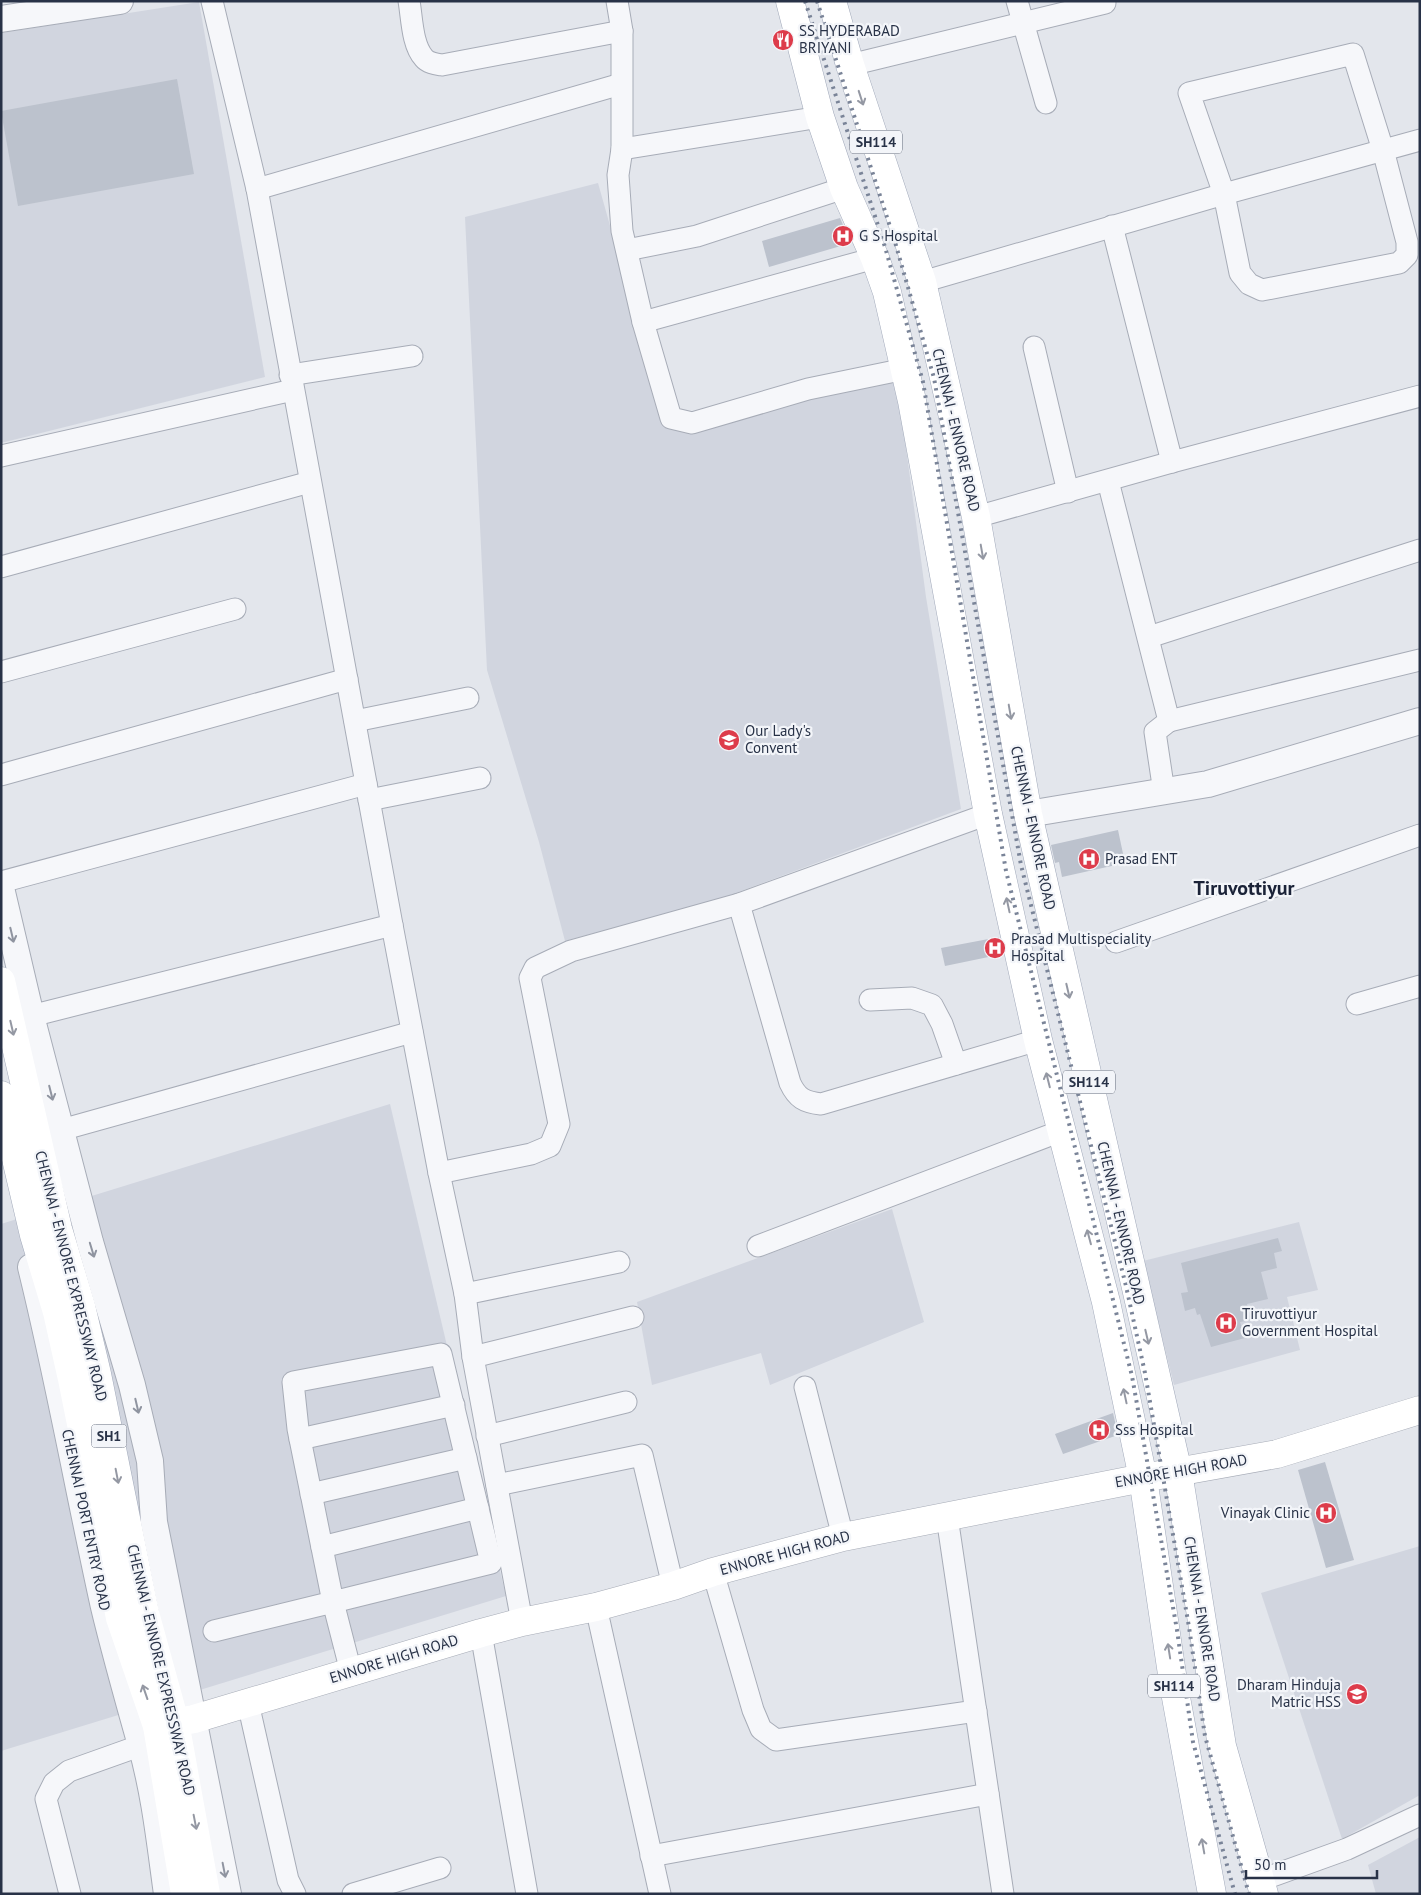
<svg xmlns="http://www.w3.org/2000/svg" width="1421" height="1895" font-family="'PT Sans',sans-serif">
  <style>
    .built { fill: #d1d5df }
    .building { fill: #bcc2cd }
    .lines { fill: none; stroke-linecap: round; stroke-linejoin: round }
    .minor-casing { stroke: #a7acb7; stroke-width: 23 }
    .tertiary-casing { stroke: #a7acb7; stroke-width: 28 }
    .secondary-casing { stroke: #a7acb7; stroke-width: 29 }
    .primary-casing { stroke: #a1a9ba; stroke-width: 29 }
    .minor { stroke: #f6f7fa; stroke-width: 21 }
    .tertiary { stroke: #f6f7fa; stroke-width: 26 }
    .secondary { stroke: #fff; stroke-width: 28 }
    .primary { stroke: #fff; stroke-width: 28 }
    .rail { stroke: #7a8498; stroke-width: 4; stroke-dasharray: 2.5 5; stroke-linecap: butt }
    .oneway { stroke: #9498a3 }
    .oneway2 { stroke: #8f94a0 }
    .labels { text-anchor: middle; stroke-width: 4.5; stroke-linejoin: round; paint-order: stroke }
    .shield { fill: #f3f5f9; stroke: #656c7c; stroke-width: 1 }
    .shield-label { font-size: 14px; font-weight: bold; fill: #283247 }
    .poi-label { font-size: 15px; fill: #283247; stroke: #f3f5f9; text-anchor: start }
    .street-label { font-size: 15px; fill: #283247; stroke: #f3f5f9 }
    .district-label { font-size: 20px; font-weight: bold; fill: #1b2338; stroke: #f3f5f9 }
  </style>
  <rect width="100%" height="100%" fill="#e3e6ec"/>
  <g class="built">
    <path d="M199 2 265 377 1 443V33Z"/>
    <path d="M598 183 667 428 896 373 926 597 961 809 717 900 565 941 539 842 487 670 465 217Z"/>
    <path d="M390 1104 506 1596 1 1751V1224Z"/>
    <path d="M892 1209 924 1322 770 1385 761 1353 652 1385 637 1302Z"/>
    <path d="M1299 1222 1318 1290 1287 1297 1300 1350 1174 1385 1143 1261Z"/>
    <path d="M1420 1546V1795L1342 1839 1261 1593Z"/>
    <path d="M1420 1837V1894H1376L1368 1865Z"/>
  </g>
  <g class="building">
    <path d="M177 79 194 174 18 206 1 111Z"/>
    <path d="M840 218 851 243 769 267 762 241Z"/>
    <path d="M1118 830 1125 863 1062 877 1059 862 1055 863 1051 845Z"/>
    <path d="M999 937 1003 954 945 966 941 948Z"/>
    <path d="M1278 1238 1282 1251 1274 1253 1277 1268 1261 1272 1268 1299 1247 1304 1251 1320 1240 1322 1245 1338 1211 1347 1200 1314 1197 1315 1195 1308 1185 1311 1181 1293 1188 1292 1181 1263Z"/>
    <path d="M1113 1413 1118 1435 1063 1454 1055 1434Z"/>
    <path d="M1325 1462 1354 1560 1326 1568 1298 1470Z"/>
  </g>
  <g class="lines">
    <g class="minor-casing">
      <g id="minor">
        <path d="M212 1 257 189 392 925 439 1173 465 1294 473 1357 522 1622"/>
        <path d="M409 1C412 18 412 45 424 58 428 63 436 64 442 65L622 31"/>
        <path d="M617 1 622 31V149L618 175 622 231 643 322 671 418 692 423 808 389 905 369"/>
        <path d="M1017 1 1046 103"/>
        <path d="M1353 54 1383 150 1407 242V255L1399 263 1262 290 1249 284 1240 273 1224 194 1189 93Z"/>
        <path d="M850 65 1105 3"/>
        <path d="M622 149 820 117"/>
        <path d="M257 189 621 84"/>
        <path d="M1112 226 1172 462"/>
        <path d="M627 250 697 236 844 188"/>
        <path d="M922 282 1224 194 1420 140"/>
        <path d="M643 322 875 258"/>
        <path d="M1034 347 1068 492"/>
        <path d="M290 375 412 356"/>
        <path d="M1 456 293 390"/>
        <path d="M1108 481 1169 721 1155 732 1164 792"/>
        <path d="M976 517 1172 462 1420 396"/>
        <path d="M1 567 310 482"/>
        <path d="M1149 637 1420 550"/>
        <path d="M1 672 235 609"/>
        <path d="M355 721 468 698"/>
        <path d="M1169 721 1420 660"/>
        <path d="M1 775 347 679"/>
        <path d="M369 800 480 778"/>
        <path d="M1 882 366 784"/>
        <path d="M739 904 790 1083C797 1098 804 1102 821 1104L1038 1040"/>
        <path d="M1116 942 1420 835"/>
        <path d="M870 1000 912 998 932 1005 942 1024 956 1064"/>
        <path d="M1357 1004 1420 986"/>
        <path d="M31 1016 392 925"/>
        <path d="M61 1130 412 1032"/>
        <path d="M439 1173 531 1154 550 1146 559 1124 530 978 535 968 571 951 739 904 988 814"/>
        <path d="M758 1246 1061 1131"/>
        <path d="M465 1294 619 1262"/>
        <path d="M473 1357 633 1317"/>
        <path d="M805 1387 843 1537"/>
        <path d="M487 1436 626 1402"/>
        <path d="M300 1439 454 1405"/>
        <path d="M497 1485 642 1455 673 1586"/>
        <path d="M311 1494 466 1458"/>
        <path d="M947 1517 1003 1894"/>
        <path d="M322 1547 478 1508"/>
        <path d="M713 1572 753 1710 761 1729 776 1740 976 1711"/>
        <path d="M596 1607 660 1894"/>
        <path d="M214 1631 333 1602 298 1429 293 1382 441 1354 491 1563 333 1602 351 1672"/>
        <path d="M481 1633 527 1894"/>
        <path d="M248 1703 288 1880 295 1894"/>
        <path d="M651 1856 988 1794"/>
        <path d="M1261 1880 1347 1849 1420 1815"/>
        <path d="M70 1894 46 1799 54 1783 69 1771 156 1740"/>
        <path d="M353 1894 440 1868"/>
      </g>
    </g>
    <g class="tertiary-casing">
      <g id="tertiary">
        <path d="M1 19 120 1"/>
        <path d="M1028 814 1208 784 1420 721"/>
        <path d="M1 888 31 1016 90 1242 132 1385 150 1461 154 1522 228 1894"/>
        <path d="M31 1267C59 1380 79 1494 104 1607 115 1653 128 1699 141 1745 155 1794 160 1844 167 1894"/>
      </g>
    </g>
    <g class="secondary-casing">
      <path id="secondary" d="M157 1726 194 1719 481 1633 522 1622 596 1607 673 1586 713 1572 843 1537 1143 1478 1277 1454 1420 1410"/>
    </g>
    <g class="primary-casing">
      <g id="primary">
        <path d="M790 1 820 117 844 188 875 258 887 292 912 401 988 814 1038 1040 1106 1302 1143 1478 1173 1681 1212 1894"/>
        <path d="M832 1 850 65 922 282 976 517 1028 814 1178 1472 1222 1746 1264 1894"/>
        <path d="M1 981 58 1229 81 1306 97 1374 145 1613 175 1722 206 1894"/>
        <path d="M1 1095 34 1235 57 1312 72 1379 120 1618 157 1726 185 1894"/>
      </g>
    </g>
    <use href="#minor" class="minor"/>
    <use href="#tertiary" class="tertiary"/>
    <use href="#secondary" class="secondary"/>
    <use href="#primary" class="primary"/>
    <g class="rail">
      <path d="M805 1 885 247 923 382 1006 871 1132 1376 1177 1630 1193 1742 1235 1894"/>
      <path d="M817 1 895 242 934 378 1021 865 1126 1286 1145 1373 1189 1627 1205 1736 1249 1894"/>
    </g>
  </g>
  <defs><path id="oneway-shaft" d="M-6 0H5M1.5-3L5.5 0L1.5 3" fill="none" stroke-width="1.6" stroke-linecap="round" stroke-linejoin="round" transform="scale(1.25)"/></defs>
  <g class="oneway">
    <use href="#oneway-shaft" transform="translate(861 98) rotate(72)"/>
    <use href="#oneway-shaft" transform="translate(982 552) rotate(80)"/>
    <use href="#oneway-shaft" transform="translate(1010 712) rotate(80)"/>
    <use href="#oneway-shaft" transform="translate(1008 905) rotate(-102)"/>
    <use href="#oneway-shaft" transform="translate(1068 991) rotate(77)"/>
    <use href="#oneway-shaft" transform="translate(12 1028) rotate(77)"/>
    <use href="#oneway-shaft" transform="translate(1048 1080) rotate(-104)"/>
    <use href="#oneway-shaft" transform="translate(1089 1237) rotate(-105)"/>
    <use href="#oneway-shaft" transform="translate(1147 1337) rotate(77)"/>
    <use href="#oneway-shaft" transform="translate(1125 1396) rotate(-102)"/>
    <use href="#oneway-shaft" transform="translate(117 1476) rotate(79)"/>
    <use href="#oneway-shaft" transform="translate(1169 1651) rotate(-99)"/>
    <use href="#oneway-shaft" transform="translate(145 1692) rotate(-109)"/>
    <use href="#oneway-shaft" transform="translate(195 1822) rotate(79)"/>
    <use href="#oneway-shaft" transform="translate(1203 1846) rotate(-100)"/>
  </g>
  <g class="oneway2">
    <use href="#oneway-shaft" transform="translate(12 935) rotate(77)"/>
    <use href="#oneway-shaft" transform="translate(51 1093) rotate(76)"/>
    <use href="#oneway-shaft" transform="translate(92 1250) rotate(73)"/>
    <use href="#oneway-shaft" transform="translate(137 1406) rotate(77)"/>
    <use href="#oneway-shaft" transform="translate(224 1870) rotate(79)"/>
  </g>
  <defs>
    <g id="restaurant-disc" transform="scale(1.125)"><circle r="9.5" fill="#dd3c4b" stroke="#f3f5f9"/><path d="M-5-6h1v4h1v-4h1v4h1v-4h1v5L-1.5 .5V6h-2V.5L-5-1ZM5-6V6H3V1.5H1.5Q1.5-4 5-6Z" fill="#fff"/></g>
    <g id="hospital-disc" transform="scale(1.125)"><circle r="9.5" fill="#dd3c4b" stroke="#f3f5f9"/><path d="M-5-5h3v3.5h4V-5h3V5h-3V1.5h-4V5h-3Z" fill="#fff"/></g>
    <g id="school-disc" transform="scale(1.125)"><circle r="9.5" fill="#dd3c4b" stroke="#f3f5f9"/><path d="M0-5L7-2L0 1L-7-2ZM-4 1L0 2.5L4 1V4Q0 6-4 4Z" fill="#fff"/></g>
  </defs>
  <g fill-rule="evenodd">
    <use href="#restaurant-disc" x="783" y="40"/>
    <use href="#hospital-disc" x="843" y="236"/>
    <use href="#school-disc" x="729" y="740"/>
    <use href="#hospital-disc" x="1089" y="859"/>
    <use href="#hospital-disc" x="995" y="948"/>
    <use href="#hospital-disc" x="1226" y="1323"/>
    <use href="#hospital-disc" x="1099" y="1430"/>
    <use href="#hospital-disc" x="1326" y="1513"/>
    <use href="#school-disc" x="1357" y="1694"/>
  </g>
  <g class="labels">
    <g class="shield">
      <rect x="850" y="130.5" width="52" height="23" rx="4"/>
      <rect x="1063" y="1070.5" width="52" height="23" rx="4"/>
      <rect x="91.5" y="1424.5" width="35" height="23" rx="4"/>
      <rect x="1148" y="1674.5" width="52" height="23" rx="4"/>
    </g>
    <g class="shield-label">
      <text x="876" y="147">SH114</text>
      <text x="1089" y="1087">SH114</text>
      <text x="109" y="1441">SH1</text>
      <text x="1174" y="1691">SH114</text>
    </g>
    <g class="poi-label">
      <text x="799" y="36">SS HYDERABAD<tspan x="799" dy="17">BRIYANI</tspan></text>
      <text x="859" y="241">G S Hospital</text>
      <text x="745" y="736">Our Lady's<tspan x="745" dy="17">Convent</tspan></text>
      <text x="1105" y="864">Prasad ENT</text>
      <text x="1011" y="944">Prasad Multispeciality<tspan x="1011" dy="17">Hospital</tspan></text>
      <text x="1242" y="1319">Tiruvottiyur<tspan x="1242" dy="17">Government Hospital</tspan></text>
      <text x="1115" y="1435">Sss Hospital</text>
      <text x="1310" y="1518" text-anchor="end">Vinayak Clinic</text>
      <text x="1341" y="1690" text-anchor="end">Dharam Hinduja<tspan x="1341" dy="17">Matric HSS</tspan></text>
    </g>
    <g class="street-label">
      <text transform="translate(956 430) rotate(77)" y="5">CHENNAI - ENNORE ROAD</text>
      <text transform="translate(1033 828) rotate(78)" y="5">CHENNAI - ENNORE ROAD</text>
      <text transform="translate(1121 1223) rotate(77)" y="5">CHENNAI - ENNORE ROAD</text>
      <text transform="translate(71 1276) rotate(76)" y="5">CHENNAI - ENNORE EXPRESSWAY ROAD</text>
      <text transform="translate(1181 1471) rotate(-10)" y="5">ENNORE HIGH ROAD</text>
      <text transform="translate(86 1520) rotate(78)" y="5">CHENNAI PORT ENTRY ROAD</text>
      <text transform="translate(785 1553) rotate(-15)" y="5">ENNORE HIGH ROAD</text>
      <text transform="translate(1202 1619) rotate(81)" y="5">CHENNAI - ENNORE ROAD</text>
      <text transform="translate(394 1659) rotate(-17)" y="5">ENNORE HIGH ROAD</text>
      <text transform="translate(161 1670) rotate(77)" y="5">CHENNAI - ENNORE EXPRESSWAY ROAD</text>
    </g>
    <g class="district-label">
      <text x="1244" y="895">Tiruvottiyur</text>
    </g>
  </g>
  <rect width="1421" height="1895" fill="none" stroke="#283247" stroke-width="5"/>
  <path d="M1246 1870v8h131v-8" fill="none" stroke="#283247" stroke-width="2.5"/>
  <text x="1254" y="1870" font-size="15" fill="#283247" stroke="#f3f5f9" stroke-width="4" paint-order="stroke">50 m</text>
</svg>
